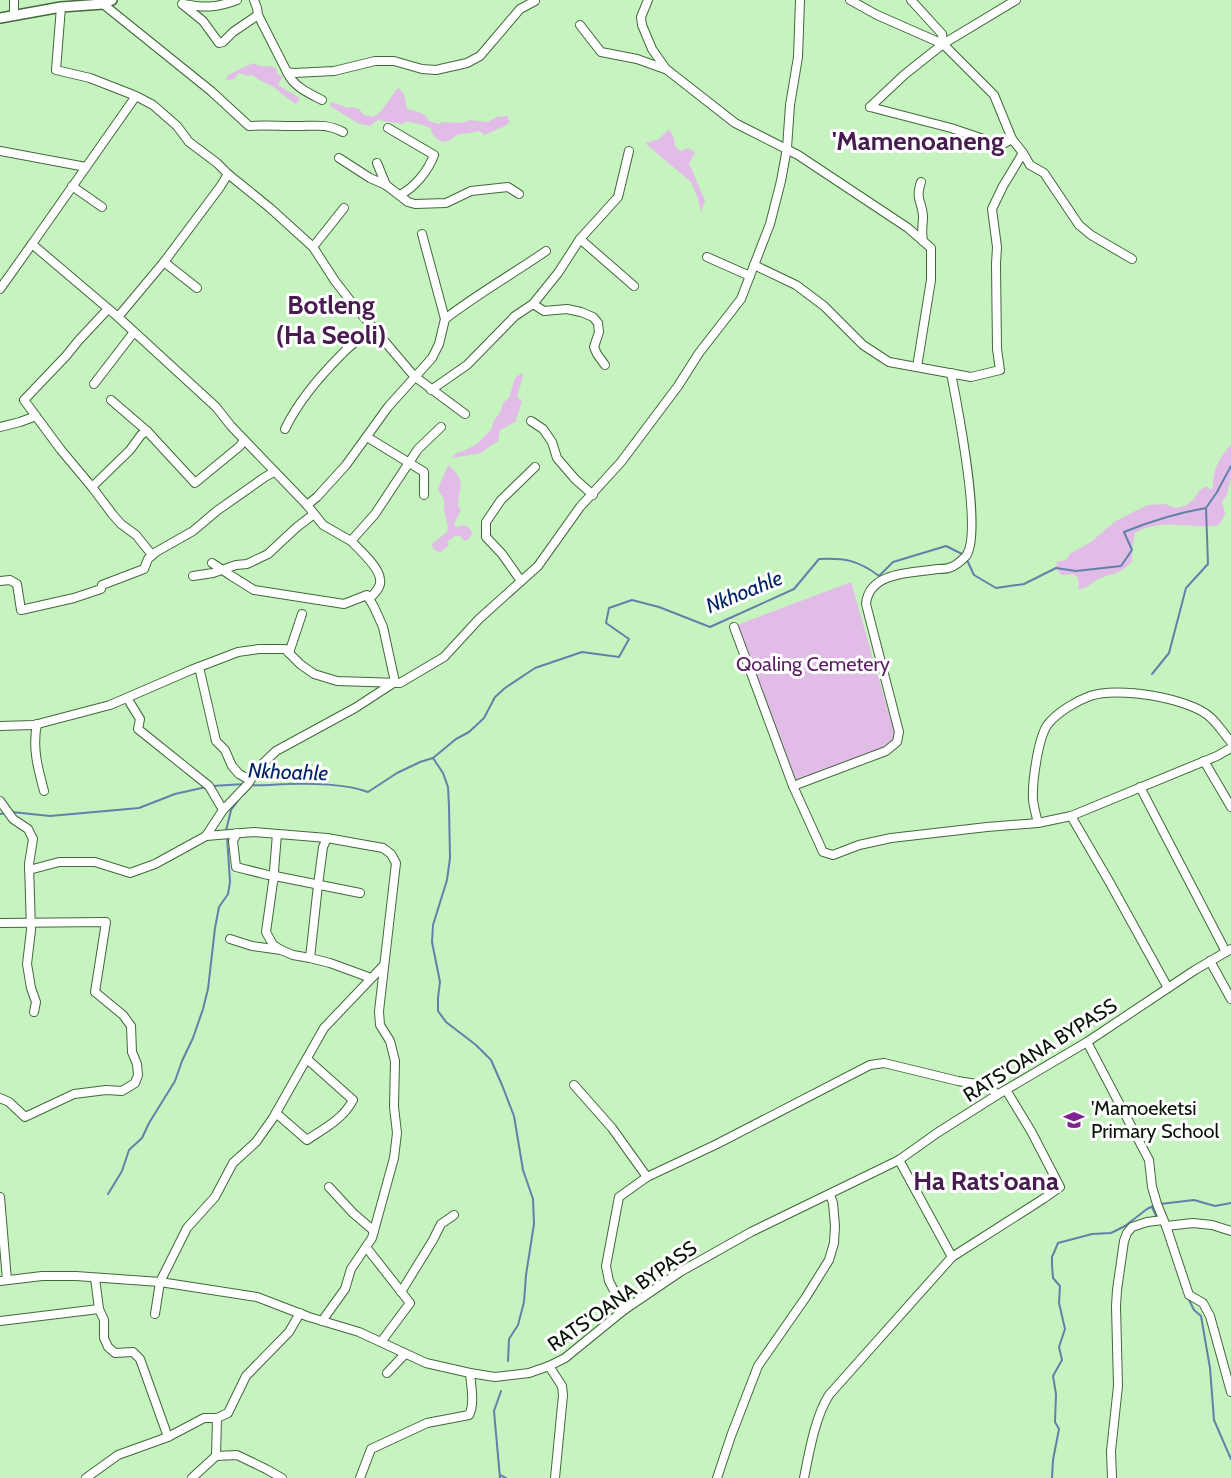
<svg xmlns="http://www.w3.org/2000/svg" width="1231" height="1478" font-family="Cabin,sans-serif">
  <style>
    .green { fill: #e0bce6 }
    .lines { fill: none; stroke-linecap: round; stroke-linejoin: round }
    .stream { stroke: #6381a8; stroke-width: 2 }
    .minor-casing { stroke: #42683c; stroke-width: 10 }
    .major-casing { stroke: #42683c; stroke-width: 12 }
    .minor { stroke: #fff; stroke-width: 8 }
    .major { stroke: #fff; stroke-width: 9 }
    .labels { text-anchor: middle; stroke-width: 6; stroke-linejoin: round; paint-order: stroke }
    .park-label { font-size: 20px; fill: #5b1e65; stroke: #fff }
    .street-label { font-size: 20px; fill: #061504; stroke: #fff }
    .poi-label { font-size: 20px; fill: #061504; stroke: #fff; text-anchor: start }
    .water-label { font-size: 21px; font-style: italic; fill: #002269; stroke: #fff }
    .district-label { font-size: 26px; font-weight: bold; fill: #481c50; stroke: #fff }
  </style>
  <rect width="100%" height="100%" fill="#c7f3c0"/>
  <g class="green">
    <path d="M253 63C264 69 267 64 276 68L278 75 283 76 279 83V86C287 91 294 93 300 99L296 104C289 100 282 94 275 88 267 82 261 83 253 75L248 76 239 73 234 79 226 80 228 75Z"/>
    <path d="M398 88 404 94 407 109 419 112 425 115 429 121 438 124 443 122 463 123 470 120 488 122 497 117 507 116 510 122 505 126 484 135 480 131 456 135C446 147 435 142 430 128L423 125 406 121 402 124 378 120 370 126 359 124 330 106 331 102 348 108 353 107 359 109 364 115 373 117C384 111 390 97 398 88Z"/>
    <path d="M669 129 674 138 675 147 681 151 688 148 695 152 689 163 705 201 701 212 698 198 691 182 645 143 659 139Z"/>
    <path d="M523 373 521 384 517 396 522 402 515 422 500 430 498 442 493 444 481 453 452 458 456 453 464 451 478 443 491 430 494 420 500 413 503 403 510 396 514 380 517 376Z"/>
    <path d="M1231 445V478L1227 494 1222 502 1225 514 1219 525C1211 526 1203 527 1195 526 1174 525 1154 522 1135 533L1132 550V561C1120 575 1116 572 1101 578 1092 581 1088 589 1078 589 1080 582 1079 579 1074 574L1061 575 1056 568 1057 562 1066 560 1071 553 1091 542 1114 522 1147 505 1165 504 1176 508 1185 506 1193 500 1200 490 1207 486 1210 490 1213 487C1212 471 1220 456 1231 445Z"/>
    <path d="M448 465C467 481 459 485 458 506L461 509 454 524 456 527C464 524 470 525 472 534L469 539 464 541 460 536H455L448 541 449 545 441 552C435 551 433 550 432 544L447 532 448 526 444 510V500L438 489Z"/>
    <path d="M851 582 897 742 886 751 793 786 737 625Z"/>
  </g>
  <g class="lines">
    <g class="stream">
      <path d="M967 560 974 575 996 588 1024 584 1056 568 1076 571 1121 566 1132 550 1124 532C1151 521 1177 513 1206 508L1217 492 1231 466"/>
      <path d="M1152 674 1169 653 1186 588 1208 564 1206 508"/>
      <path d="M433 758 443 773 448 787 449 806 450 858 447 880 433 925 432 942 440 982 438 998V1011L446 1022 476 1045 491 1060 502 1085 514 1116 523 1170 533 1199 534 1224 526 1275 524 1302 518 1325 509 1339 508 1361"/>
      <path d="M251 785C263 786 276 784 288 784 311 783 347 784 368 792L397 773 420 762 433 758 456 739 469 732 484 718 495 697 505 688 535 668 582 652 619 657 629 639 606 623 609 608 632 600 659 607 710 627 794 589 819 559C845 558 858 560 879 576L893 562 946 546 964 555"/>
      <path d="M212 786 245 784"/>
      <path d="M244 794 252 785"/>
      <path d="M12 812 50 816 139 808 175 794 206 787"/>
      <path d="M0 814 7 813"/>
      <path d="M226 831 231 810 240 798"/>
      <path d="M108 1194 122 1171 129 1150 142 1138 149 1123 175 1081 182 1061 193 1038 203 1009 208 989 215 928 219 907 228 894 230 882 227 837"/>
      <path d="M1160 1204 1194 1200 1215 1206 1231 1203"/>
      <path d="M1152 1207 1157 1218"/>
      <path d="M1188 1298 1194 1310 1201 1316 1210 1368 1214 1420 1231 1459"/>
      <path d="M500 1475 506 1478"/>
      <path d="M500 1478 494 1411 501 1391"/>
      <path d="M1052 1478 1053 1460 1059 1429 1055 1422 1056 1394 1053 1376 1062 1360 1059 1347 1065 1329 1059 1303 1060 1286 1053 1278 1052 1265V1257L1058 1243 1092 1234 1111 1233 1125 1226 1147 1209 1155 1205"/>
    </g>
    <g class="minor-casing">
      <g id="minor">
        <path d="M254 0 257 8 258 15 287 72 294 73 334 71 375 61H394L422 69 436 70 467 63 480 56 520 9 535 1"/>
        <path d="M648 0 641 17 642 25 652 49 666 69 735 123 798 155 908 228 931 248V280L917 367"/>
        <path d="M850 0 877 15 943 44 994 95 1012 139 1023 153 1030 165 1044 173 1079 225 1091 235 1132 259"/>
        <path d="M911 0 942 34 943 44"/>
        <path d="M103 4 211 91 249 126C263 125 278 126 292 126 312 127 324 122 343 132"/>
        <path d="M182 4 203 21 219 43 223 42 233 32 258 15"/>
        <path d="M183 4C205 8 216 8 237 0"/>
        <path d="M61 7 56 70 90 78 136 96 153 105 177 126 189 142 217 163 228 174 220 187 164 262 118 317 32 244 136 96"/>
        <path d="M14 15V0"/>
        <path d="M580 25 601 52 637 59 665 69"/>
        <path d="M287 72C293 86 308 93 322 100"/>
        <path d="M870 107 904 75 943 44 1016 0"/>
        <path d="M870 107 951 128 1001 145 1012 139"/>
        <path d="M388 128 434 155C428 171 415 187 400 195"/>
        <path d="M0 151 86 167"/>
        <path d="M339 158 370 178 386 185"/>
        <path d="M377 163 386 185 408 202 415 204 446 203 471 191 508 187 519 194"/>
        <path d="M228 174 270 208 313 247 335 281 353 304 414 376 465 414"/>
        <path d="M921 182C915 201 922 200 923 216 923 225 921 231 923 241"/>
        <path d="M72 186 102 207"/>
        <path d="M422 234 445 319"/>
        <path d="M580 239 634 286"/>
        <path d="M313 247 344 208"/>
        <path d="M707 257 750 276"/>
        <path d="M164 262 197 288"/>
        <path d="M754 265 796 285 824 306 863 345 889 362 971 377 1000 370 997 349 996 264 997 247 992 209 1003 186 1023 153"/>
        <path d="M0 289 32 244"/>
        <path d="M533 304 544 311 567 309 581 312 593 317 598 323 599 332 594 347 597 354 605 365"/>
        <path d="M108 309 79 340 66 356 24 400 61 450 92 487 113 515 121 524 136 535 152 555"/>
        <path d="M118 317 216 407 231 426 307 505 323 525 351 541 375 514 418 449 441 427"/>
        <path d="M94 384 134 332"/>
        <path d="M431 390 467 365 515 316 533 304 558 273 580 239 618 197 629 151"/>
        <path d="M111 400 147 431"/>
        <path d="M531 421 543 429 552 442 557 458 575 479 593 495"/>
        <path d="M0 427 20 422 36 416"/>
        <path d="M285 429C298 402 320 376 341 355 350 345 362 337 373 328"/>
        <path d="M367 437 424 472V495"/>
        <path d="M92 487 130 450 141 435 147 431 195 483 240 446 244 440"/>
        <path d="M307 505 317 497 346 465 388 407 432 358 439 344 445 319C477 294 513 274 546 251"/>
        <path d="M351 541C359 549 379 567 380 579 382 587 374 594 369 599"/>
        <path d="M193 576 213 573 236 565 247 564 268 554 297 527 314 514"/>
        <path d="M0 581 10 580 17 584 21 610 74 598 101 589 102 585 144 569 148 559 156 552 193 531 218 510 265 477 274 472"/>
        <path d="M521 581 502 554 486 537V522L501 500 535 467"/>
        <path d="M734 627 793 786 823 852 833 855 859 845 891 838 987 827 1038 823 1071 816 1217 756 1231 748"/>
        <path d="M289 653 302 614"/>
        <path d="M199 667 216 741 225 750 232 766 239 774 250 780"/>
        <path d="M127 698 140 719 138 729 209 786 223 810"/>
        <path d="M37 724C32 747 38 769 44 791"/>
        <path d="M0 726 34 725 110 705 191 670 238 652 259 649H285L300 664 314 674 337 681 400 683 444 657 479 619 538 566 580 507 621 462 678 386 699 353 741 299 770 224 781 181 787 148 790 105 798 57 800 0"/>
        <path d="M1204 761 1231 807"/>
        <path d="M793 786 886 751 897 742 899 732 866 604C869 571 913 573 938 569 942 569 948 569 951 567 956 566 963 559 966 556 983 533 957 404 951 373"/>
        <path d="M1140 787 1226 952"/>
        <path d="M0 801 13 819 28 829 33 839 29 864 31 930 27 964 31 988 36 1002 34 1012"/>
        <path d="M1071 816 1110 883 1168 988"/>
        <path d="M1038 823C1036 815 1034 808 1033 800 1032 783 1038 737 1048 724 1058 712 1076 701 1090 696 1117 686 1189 698 1210 717 1218 724 1224 734 1231 742"/>
        <path d="M237 833 233 841 236 867 268 875 275 876 360 893"/>
        <path d="M277 834 274 871 275 876 273 882 266 932 273 945 281 950"/>
        <path d="M206 836 254 832 327 838 383 848 391 854 396 863 379 1011 380 1025 390 1041 395 1061 394 1107 397 1133 394 1158 372 1238 351 1269 345 1289 322 1321"/>
        <path d="M327 838 323 847 318 885 310 958 330 963 371 978"/>
        <path d="M29 870 59 862H95L130 873 155 864 206 836 223 810 248 784 257 769 276 751 355 708 395 682 383 627 374 607 367 595 344 604 254 590 230 575 212 563"/>
        <path d="M0 923 106 922 95 992 123 1015 131 1026 132 1052 137 1064 138 1075 135 1083 122 1091 106 1090 74 1094 25 1117 9 1102 0 1098"/>
        <path d="M230 939 252 946 281 950 293 955 310 958"/>
        <path d="M1210 961 1231 999"/>
        <path d="M1087 1042 1149 1160 1152 1187 1157 1204 1166 1226 1189 1295 1203 1303 1210 1316 1231 1392"/>
        <path d="M574 1085 612 1128 647 1177"/>
        <path d="M276 1113 307 1140C325 1128 343 1119 353 1100L307 1059"/>
        <path d="M899 1160 952 1257"/>
        <path d="M329 1187 353 1213 374 1231"/>
        <path d="M0 1197 7 1280"/>
        <path d="M1166 1226 1193 1223 1212 1225 1231 1231"/>
        <path d="M366 1247 410 1303 381 1342"/>
        <path d="M95 1278 99 1309 104 1320V1338L108 1347 115 1353 133 1352 140 1359 168 1437"/>
        <path d="M0 1281 42 1276H76L160 1282 257 1297 309 1317 359 1332 426 1363 470 1373 495 1377 529 1373 549 1366 565 1358 624 1310 680 1272 751 1232 899 1160 937 1133 997 1095 1087 1042 1195 970 1231 949"/>
        <path d="M401 1292 433 1240 441 1224 454 1215"/>
        <path d="M624 1310 609 1281 606 1266 619 1197 647 1177 717 1144 870 1065 884 1063 958 1081 989 1086 997 1095"/>
        <path d="M155 1314 160 1282 187 1228 215 1197 233 1163 256 1142 273 1118 324 1028 384 965"/>
        <path d="M0 1321 99 1309"/>
        <path d="M549 1366 562 1386 563 1395 555 1478"/>
        <path d="M387 1373 405 1354"/>
        <path d="M216 1456 237 1455 266 1469 282 1478"/>
        <path d="M86 1478 118 1455 168 1437 204 1418H217"/>
        <path d="M192 1478 216 1456 217 1418 228 1413 246 1376 289 1332 300 1313"/>
        <path d="M360 1478 371 1449 427 1423 469 1415C475 1404 471 1386 470 1373"/>
        <path d="M717 1478 731 1436 758 1366 806 1297 829 1260 834 1243 835 1226 833 1203 830 1195"/>
        <path d="M804 1478C809 1453 815 1417 829 1395L952 1257 1043 1199 1060 1187 1031 1131 1006 1090"/>
        <path d="M1112 1478 1111 1451 1118 1386 1116 1306 1117 1290 1124 1241 1127 1233 1132 1227 1147 1222 1163 1220"/>
      </g>
    </g>
    <g class="major-casing">
      <path id="major" d="M0 18 61 7 103 4 112 0"/>
    </g>
    <use href="#minor" class="minor"/>
    <use href="#major" class="major"/>
  </g>
  <defs>
    <g id="school-bare" transform="scale(1.62)"><path d="M0-5L7-2L0 1L-7-2ZM-4 1L0 2.5L4 1V4Q0 6-4 4Z" fill="#812491" stroke="#fff" stroke-width="2.5" paint-order="stroke"/></g>
  </defs>
  <g fill-rule="evenodd">
    <use href="#school-bare" x="1074" y="1120"/>
  </g>
  <g class="labels">
    <g class="park-label">
      <text x="813" y="671">Qoaling Cemetery</text>
    </g>
    <g class="street-label">
      <text transform="translate(1040 1050) rotate(-32)" y="7">RATS'OANA BYPASS</text>
      <text transform="translate(622 1296) rotate(-35)" y="7">RATS'OANA BYPASS</text>
    </g>
    <g class="poi-label">
      <text x="1091" y="1115">'Mamoeketsi<tspan x="1091" dy="23">Primary School</tspan></text>
    </g>
    <g class="water-label">
      <text transform="translate(744 592) rotate(-22)" y="7">Nkhoahle</text>
      <text transform="translate(288 772) rotate(2)" y="7">Nkhoahle</text>
    </g>
    <g class="district-label">
      <text x="918" y="150">'Mamenoaneng</text>
      <text x="331" y="314">Botleng<tspan x="331" dy="30">(Ha Seoli)</tspan></text>
      <text x="986" y="1190">Ha Rats'oana</text>
    </g>
  </g>
</svg>
